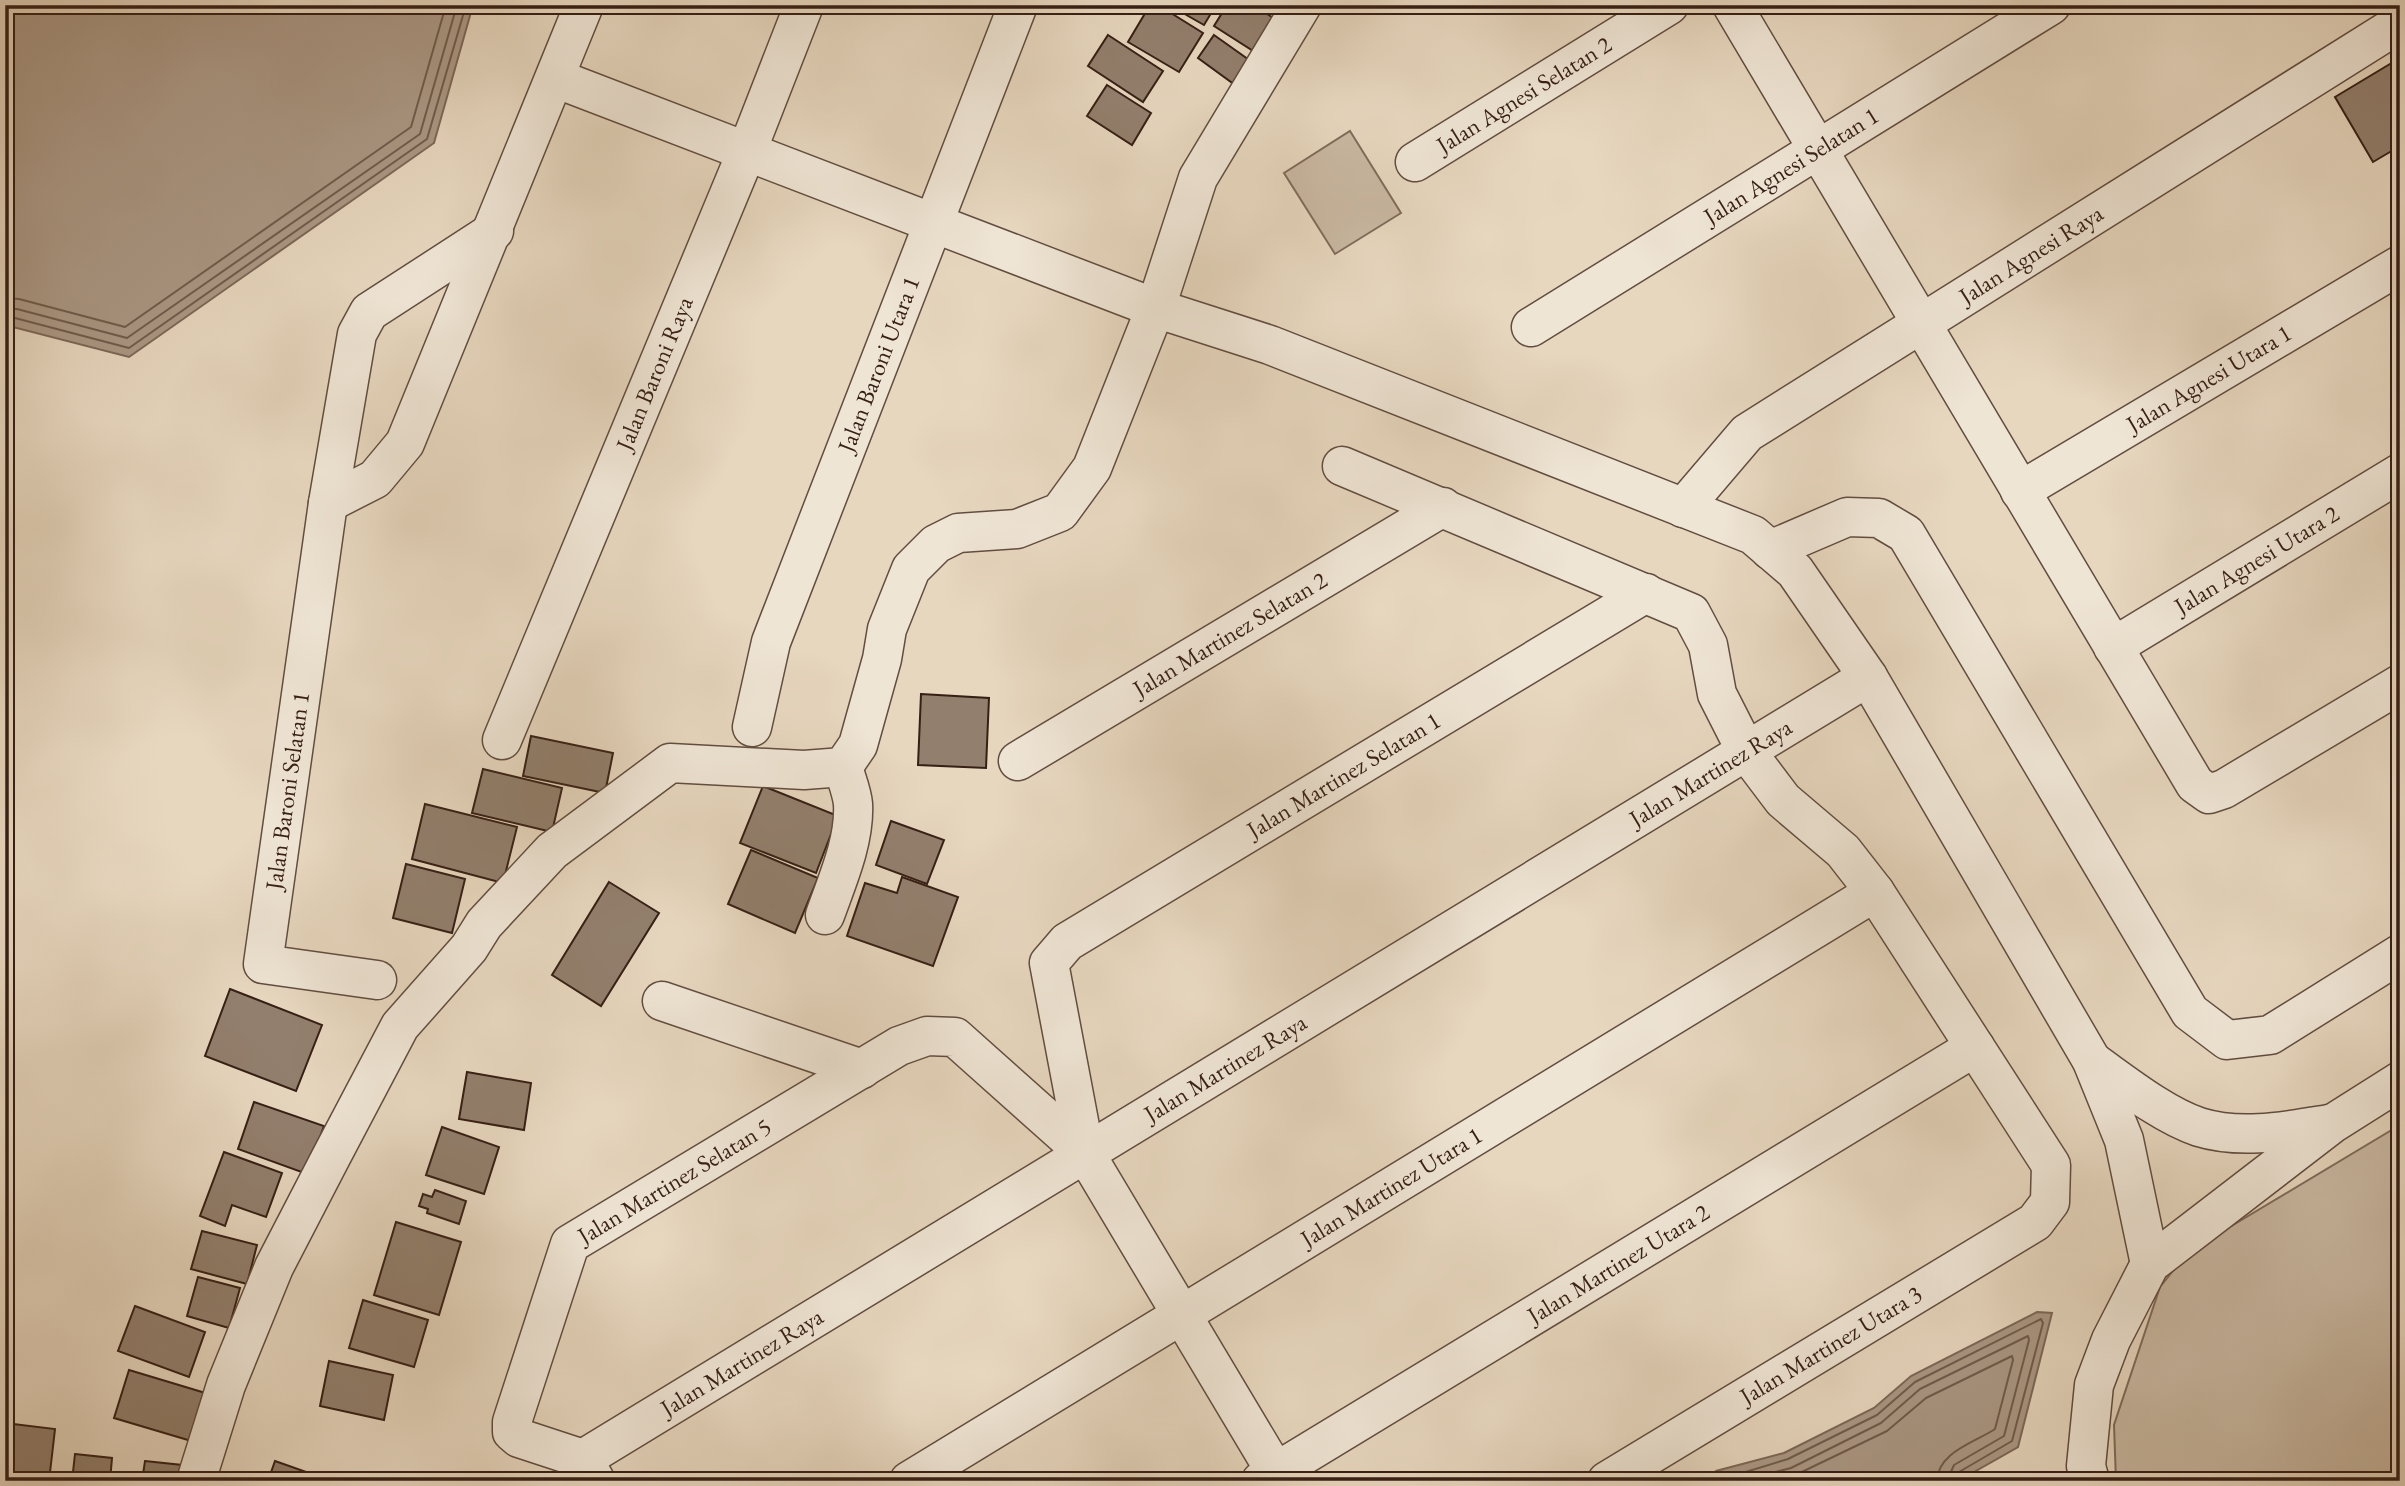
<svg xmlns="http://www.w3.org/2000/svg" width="2405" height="1486" font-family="'EB Garamond',serif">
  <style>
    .green { fill: #c9b8a2; stroke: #806c5c; stroke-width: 2 }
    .water { fill: #ab9885; stroke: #7c6858; stroke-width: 2 }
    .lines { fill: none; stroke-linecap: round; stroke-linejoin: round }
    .shore { stroke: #705c4d; stroke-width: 2 }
    .building { fill: #927f6d; stroke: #361f15; stroke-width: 2 }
    .minor-casing { stroke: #624d40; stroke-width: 41 }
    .minor { stroke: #efe5d5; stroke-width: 38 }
    .labels { text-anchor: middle; stroke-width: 5; stroke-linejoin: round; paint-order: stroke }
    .street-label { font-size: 24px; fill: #361f15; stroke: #efe5d5 }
  </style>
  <rect width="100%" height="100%" fill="#e7d7bf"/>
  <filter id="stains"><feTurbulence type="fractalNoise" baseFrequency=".00286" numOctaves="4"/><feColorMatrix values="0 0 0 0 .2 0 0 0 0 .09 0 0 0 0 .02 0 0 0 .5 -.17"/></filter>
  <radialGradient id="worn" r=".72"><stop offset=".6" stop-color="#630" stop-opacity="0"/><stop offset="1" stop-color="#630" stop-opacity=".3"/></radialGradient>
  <g class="green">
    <path d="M1350 131 1401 213 1335 254 1284 173Z"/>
    <path d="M2400 1125V1481H2116L2114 1425 2160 1287 2188 1252Z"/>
  </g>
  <g class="water">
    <path d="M5 5H473L434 143 129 357 5 325Z"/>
    <path d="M2037 1312 2052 1313 2018 1447 1958 1481H1707L1716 1471 1784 1453 1874 1408 1911 1376Z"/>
  </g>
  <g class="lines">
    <g class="shore">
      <path d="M5 298 19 299 125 327 411 127 446 5"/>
      <path d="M5 309H17L127 338 420 134 457 5"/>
      <path d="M5 318H15L129 348 427 139 466 5"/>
      <path d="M1716 1481 1788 1459 1877 1415 1915 1382 2041 1319 2043 1323 2012 1441 1959 1472 1956 1481"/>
      <path d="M1741 1481 1791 1468 1881 1423 1920 1389 2028 1336 2029 1340 2004 1436 1954 1465 1947 1481"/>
      <path d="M1783 1481 1887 1431 1926 1398 2012 1356 2013 1360 1995 1429C1974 1443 1938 1452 1937 1481"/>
    </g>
  </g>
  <g class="building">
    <path d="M1150 5H1158L1203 33 1179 72 1128 42Z"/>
    <path d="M1169 5H1216L1204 25Z"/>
    <path d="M1227 5H1253L1278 21 1258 54 1214 26Z"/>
    <path d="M1108 35 1163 71 1143 102 1088 66Z"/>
    <path d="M1214 35 1259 67 1242 90 1198 58Z"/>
    <path d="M2400 58V146L2373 162 2335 97Z"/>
    <path d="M1107 85 1151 113 1132 145 1087 116Z"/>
    <path d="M921 694 989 698 986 768 918 765Z"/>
    <path d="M531 736 613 753 605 793 523 776Z"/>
    <path d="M483 769 562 788 552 832 472 813Z"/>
    <path d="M763 786 838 816 816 873 740 843Z"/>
    <path d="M425 804 517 827 503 883 412 859Z"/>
    <path d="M891 821 944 840 927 884 876 865Z"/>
    <path d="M751 850 818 878 795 933 728 904Z"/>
    <path d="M406 864 465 879 452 933 393 918Z"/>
    <path d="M902 877 958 897 933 966 847 936 865 883 897 893Z"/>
    <path d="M609 882 659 913 601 1006 552 975Z"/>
    <path d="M230 989 322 1025 296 1091 205 1056Z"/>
    <path d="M467 1072 531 1083 524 1130 459 1119Z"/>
    <path d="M254 1102 324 1126 307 1174 238 1149Z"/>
    <path d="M442 1127 499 1147 484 1194 426 1175Z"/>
    <path d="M224 1152 282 1173 266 1217 232 1205 225 1226 200 1216Z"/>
    <path d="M435 1190 466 1201 459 1224 427 1213 428 1209 419 1206 423 1194 432 1197Z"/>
    <path d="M396 1222 461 1242 439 1315 374 1295Z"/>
    <path d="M202 1231 257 1245 247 1284 191 1269Z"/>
    <path d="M198 1277 240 1288 229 1328 187 1316Z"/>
    <path d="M363 1300 428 1320 414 1367 349 1348Z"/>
    <path d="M135 1306 205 1332 189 1377 118 1351Z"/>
    <path d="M329 1361 393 1375 384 1420 320 1406Z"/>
    <path d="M129 1370 212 1395 198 1443 114 1418Z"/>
    <path d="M5 1423 55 1429 49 1481H5Z"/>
    <path d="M75 1454 112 1458 110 1481H72Z"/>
    <path d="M145 1461 182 1465 181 1481H142Z"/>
    <path d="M275 1461 315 1475 313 1481H268Z"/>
  </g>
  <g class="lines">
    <g class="minor-casing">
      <g id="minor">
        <path d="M1732 5 2195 784 2209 794 2224 789 2400 684"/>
        <path d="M555 78 1155 308 1270 345 1753 535 1795 571 1868 677 2092 1061 2124 1140 2150 1264"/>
        <path id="s1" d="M1415 162 1669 5"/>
        <path id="s2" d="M1531 327 2051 5"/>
        <path d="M1342 466 1691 613 1708 645 1717 694 1746 751 1783 800 1843 851 1875 892 2051 1165 2050 1202 2035 1222 1607 1481"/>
        <path id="s3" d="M2020 491 2400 265"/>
        <path d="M328 503 375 479 405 443 584 5"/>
        <path id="s4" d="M1683 508 1747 433 2400 23"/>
        <path d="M1770 550 1847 517 1879 518 1906 534 2190 1012 2227 1040 2270 1035 2400 954"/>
        <path id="s5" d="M2113 647 2400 473"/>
        <path id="s6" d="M752 727 771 642 1018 5"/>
        <path id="s7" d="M502 740 747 151 804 5"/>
        <path id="s8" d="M1018 761 1443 507"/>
        <path d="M825 915C837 881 855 841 853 804 852 792 846 778 843 767"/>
        <path id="s9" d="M377 980 263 964 328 503 357 334 369 312 494 231"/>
        <path d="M662 1001 862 1069"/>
        <path d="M2092 1061C2123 1083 2163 1115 2199 1127 2241 1140 2286 1131 2329 1124"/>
        <path id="s10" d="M1085 1153 1049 963 1067 942 1646 593"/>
        <path id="s11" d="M583 1459 1868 677"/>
        <path id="s12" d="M595 1480 583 1459 519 1438 512 1432V1422L570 1244 899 1046 927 1036 955 1037 1085 1153 1281 1481"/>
        <path d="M196 1481 226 1385 274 1267 331 1157 400 1026 469 948 484 924 552 851 670 763 804 770 843 767 858 745 882 659 887 629 911 569 936 544 958 533 1017 529 1060 512 1092 468 1157 304 1198 178 1302 5"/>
        <path id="s13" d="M909 1481 1875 892"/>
        <path id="s14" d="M1261 1481 1975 1047"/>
        <path d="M2090 1481 2086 1466 2094 1385 2111 1340 2150 1264 2332 1124 2400 1081"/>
      </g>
    </g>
    <use href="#minor" class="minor"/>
  </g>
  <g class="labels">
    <g class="street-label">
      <text dy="8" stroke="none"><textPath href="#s1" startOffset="128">Jalan Agnesi Selatan 2</textPath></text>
      <text dy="8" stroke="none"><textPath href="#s2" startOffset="306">Jalan Agnesi Selatan 1</textPath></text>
      <text dy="8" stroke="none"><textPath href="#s4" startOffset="434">Jalan Agnesi Raya</textPath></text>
      <text dy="8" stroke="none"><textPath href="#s6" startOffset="385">Jalan Baroni Utara 1</textPath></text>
      <text dy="8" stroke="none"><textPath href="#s7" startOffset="397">Jalan Baroni Raya</textPath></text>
      <text dy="8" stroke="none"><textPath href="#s3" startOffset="220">Jalan Agnesi Utara 1</textPath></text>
      <text dy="8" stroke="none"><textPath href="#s5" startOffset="168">Jalan Agnesi Utara 2</textPath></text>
      <text dy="8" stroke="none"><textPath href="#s8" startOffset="247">Jalan Martinez Selatan 2</textPath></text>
      <text dy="8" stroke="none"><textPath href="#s11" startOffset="1320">Jalan Martinez Raya</textPath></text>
      <text dy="8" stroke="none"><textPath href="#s10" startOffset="544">Jalan Martinez Selatan 1</textPath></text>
      <text dy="8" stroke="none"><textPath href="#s9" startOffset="290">Jalan Baroni Selatan 1</textPath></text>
      <text dy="8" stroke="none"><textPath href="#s11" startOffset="752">Jalan Martinez Raya</textPath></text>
      <text dy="8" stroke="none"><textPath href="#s12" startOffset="420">Jalan Martinez Selatan 5</textPath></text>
      <text dy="8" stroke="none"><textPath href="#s13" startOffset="565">Jalan Martinez Utara 1</textPath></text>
      <text dy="8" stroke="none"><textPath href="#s14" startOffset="418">Jalan Martinez Utara 2</textPath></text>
      <text transform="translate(1831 1345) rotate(-31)" y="8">Jalan Martinez Utara 3</text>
      <text dy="8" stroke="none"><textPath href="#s11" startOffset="186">Jalan Martinez Raya</textPath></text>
    </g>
  </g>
  <rect width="2405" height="1486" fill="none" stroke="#e7d7bf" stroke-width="28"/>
  <rect x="7" y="7" width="2391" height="1472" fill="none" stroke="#361f15" stroke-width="3.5"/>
  <rect x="14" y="14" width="2377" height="1458" fill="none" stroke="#361f15" stroke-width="2"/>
  <rect width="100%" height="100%" filter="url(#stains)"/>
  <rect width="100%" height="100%" fill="url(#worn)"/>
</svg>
